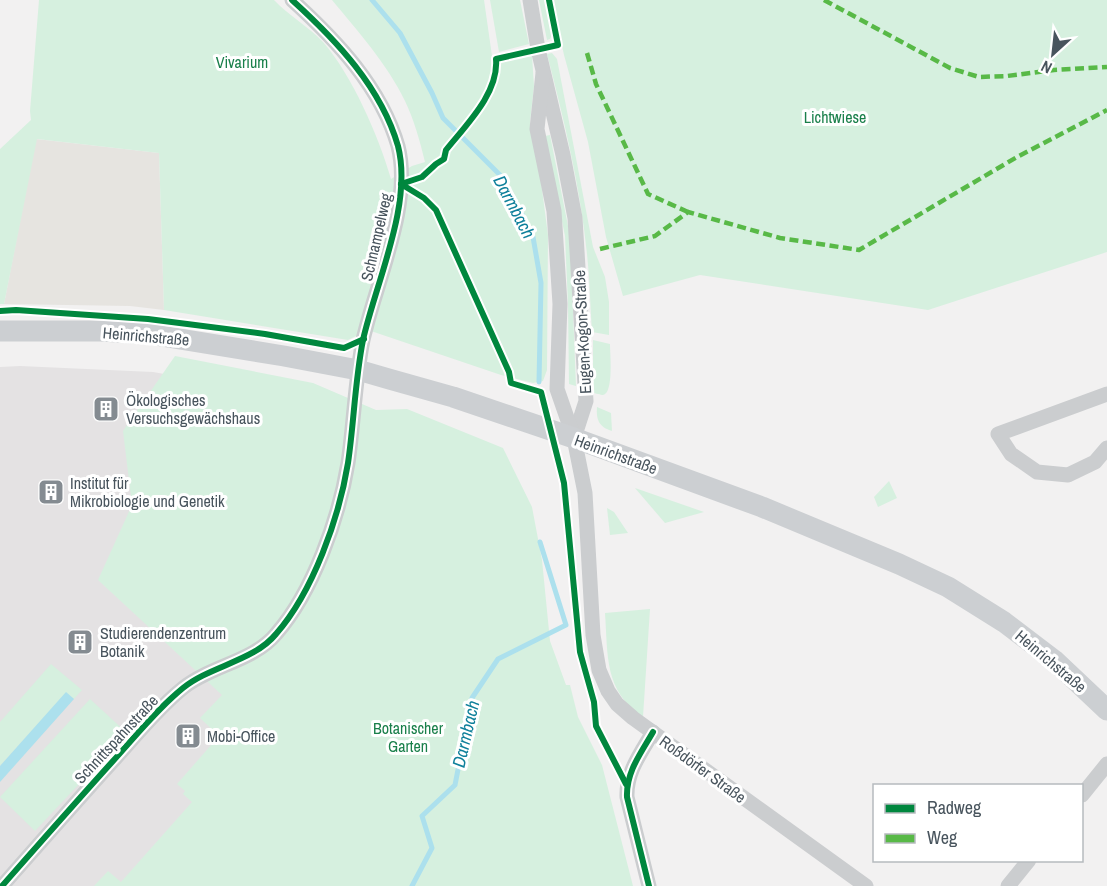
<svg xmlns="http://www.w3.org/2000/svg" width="1107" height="886" font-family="'Archivo Narrow',sans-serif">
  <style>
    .commercial { fill: #e6e4e0 }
    .education { fill: #e4e2e3 }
    .green { fill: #d6f0df }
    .water { fill: #ace0ed }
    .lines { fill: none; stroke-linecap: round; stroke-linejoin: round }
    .stream { stroke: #ace0ed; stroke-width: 5 }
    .street { stroke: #cbcdcf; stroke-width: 15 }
    .secondary { stroke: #cccfd2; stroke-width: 21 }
    .quiet { stroke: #58b947; stroke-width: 4.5; stroke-dasharray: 9 4.5; stroke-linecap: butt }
    .cycleway-casing { stroke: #fff; stroke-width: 10 }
    .cycleway { stroke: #00873e; stroke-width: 6 }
    .labels { text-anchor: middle; stroke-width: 6; stroke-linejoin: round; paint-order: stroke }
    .park-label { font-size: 16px; fill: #197f4a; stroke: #fff }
    .street-label { font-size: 16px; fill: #48545d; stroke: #fff }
    .poi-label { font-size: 16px; fill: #48545d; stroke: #fff; text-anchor: start }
    .water-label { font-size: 18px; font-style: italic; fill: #0f809b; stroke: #fff }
  </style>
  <rect width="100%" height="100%" fill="#f2f1f1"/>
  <path class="commercial" d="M36 139 159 153 164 310 130 306 4 304Z"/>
  <path class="education" d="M20 366 153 372 334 404 252 741 126 886H0V367Z"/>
  <g class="green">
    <path d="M39 0H274C289 16 308 26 323 42 352 75 379 137 391 179L412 166 425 162C420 141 414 120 405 101 388 65 357 30 332 0H484L493 63 532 56 534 86 530 122 539 167 548 235 547 370 543 381 533 383 501 375 368 330 348 340 164 310 159 153 37 139 4 304H0V149L31 120 30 111Z"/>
    <path d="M490 0H520L529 44 499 52Z"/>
    <path d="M539 0H545L552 35 550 39 547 40Z"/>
    <path d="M552 0H1107V252L928 310 700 275 623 296 606 237 588 142 564 55Z"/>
    <path d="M552 53 557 59 593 247 605 277 609 302V335L592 332C590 306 590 280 587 254 580 186 564 120 547 54Z"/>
    <path d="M550 135 570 236 576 386 569 384 568 304 565 236 545 136Z"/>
    <path d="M593 340 610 344C610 354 614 393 603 395 601 395 595 393 593 393Z"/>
    <path d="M175 356 313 383 376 410 407 409 503 448 532 507 542 560 550 641 566 685H570L578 717 602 765 633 886H94L108 871 121 882 192 802 183 794 185 791 177 784 219 736 200 718 222 695 98 580 132 505 123 431Z"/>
    <path d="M597 407 611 413 612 431C599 427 596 420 597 407Z"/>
    <path d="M889 481 897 498 878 507 874 497Z"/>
    <path d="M635 488 704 512 665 523Z"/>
    <path d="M607 508 614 512 628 533 610 535Z"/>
    <path d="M650 609 643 717C604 691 608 656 605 613Z"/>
    <path d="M51 664 82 690 74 699 66 693 0 766V722Z"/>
    <path d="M90 699 127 733 35 831 0 797Z"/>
  </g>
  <path class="water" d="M66 692 74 699 0 782V766Z"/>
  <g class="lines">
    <g class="stream">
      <path d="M372 0 400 33 432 93 443 118 500 175 518 206 533 237 541 283 539 382"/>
      <path d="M412 886 432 848 422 816 455 785 472 698 498 659 566 625 540 542"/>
    </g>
    <g class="street">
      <path d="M530 0 538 49 563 155 575 218 586 401 574 438"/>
      <path d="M543 73 537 129 554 211 560 304 557 389 574 438 585 493 593 635 599 670 608 691 617 704 633 718 866 886"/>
      <path d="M1107 394 998 434 1011 454 1037 472 1068 475 1095 462 1107 448"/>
      <path d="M1082 795 1107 764"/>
      <path d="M2 886C39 844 75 803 113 761 135 737 157 709 183 688 210 666 254 661 276 634 313 592 339 518 348 463 354 422 355 380 363 340 376 282 413 204 398 146 381 87 336 40 292 0"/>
      <path d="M649 886 627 797C626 772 641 753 653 732"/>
      <path d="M1008 886 1029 860"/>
    </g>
    <path class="secondary" d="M0 331H101L149 334 284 356 358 370 389 379 453 397 574 438 762 507 899 564 948 587 1004 622 1054 660 1107 710"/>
    <g class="quiet">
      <path d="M824 0 950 68 979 77 1007 76 1054 70 1107 67"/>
      <path d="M587 53 596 84 648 194 688 212"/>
      <path d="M600 249 655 236 688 212 780 238 859 250 1017 157 1107 110"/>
    </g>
    <g class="cycleway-casing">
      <g id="cycleway">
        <path d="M401 184 424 198 436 210 509 372 511 383 541 392 564 483 580 652 594 702 596 726 626 784"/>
        <path d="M401 184 422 177 436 164 444 159 446 150C466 125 499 93 496 59L558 45 549 0"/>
        <path d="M0 311 16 310 148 319 265 334 344 348 364 339"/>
        <path d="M2 886C39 844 75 803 113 761 135 737 157 709 183 688 210 666 254 661 276 634 313 592 339 518 348 463 354 422 355 380 363 340 376 282 413 204 398 146 381 87 336 40 292 0"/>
        <path d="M649 886 627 797C626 772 641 753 653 732"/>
      </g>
    </g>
    <use href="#cycleway" class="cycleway"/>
  </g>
  <defs>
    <g id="building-square" transform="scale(1.35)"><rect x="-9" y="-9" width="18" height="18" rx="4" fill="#848b91" stroke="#fff"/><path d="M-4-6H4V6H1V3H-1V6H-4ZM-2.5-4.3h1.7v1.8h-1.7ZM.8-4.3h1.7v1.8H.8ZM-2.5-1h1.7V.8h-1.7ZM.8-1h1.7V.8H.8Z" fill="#fff"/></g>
  </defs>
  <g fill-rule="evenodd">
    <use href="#building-square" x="106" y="409"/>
    <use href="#building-square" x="51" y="492"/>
    <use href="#building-square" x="80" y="642"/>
    <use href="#building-square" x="188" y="736"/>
  </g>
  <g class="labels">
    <g class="park-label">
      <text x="242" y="68">Vivarium</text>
      <text x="835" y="123">Lichtwiese</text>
      <text x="408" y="734">Botanischer<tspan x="408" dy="18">Garten</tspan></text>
    </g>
    <g class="street-label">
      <text transform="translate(376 237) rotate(-77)" y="6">Schnampelweg</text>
      <text transform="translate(582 332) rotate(-93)" y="6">Eugen-Kogon-Straße</text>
      <text transform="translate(146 336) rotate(5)" y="6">Heinrichstraße</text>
      <text transform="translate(616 454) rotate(20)" y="6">Heinrichstraße</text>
      <text transform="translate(1051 661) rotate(40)" y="6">Heinrichstraße</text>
      <text transform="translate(116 739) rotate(-47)" y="6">Schnittspahnstraße</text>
      <text transform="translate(703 769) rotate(36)" y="6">Roßdörfer Straße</text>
    </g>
    <g class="poi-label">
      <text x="126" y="406">Ökologisches<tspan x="126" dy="18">Versuchsgewächshaus</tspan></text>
      <text x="70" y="489">Institut für<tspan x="70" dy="18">Mikrobiologie und Genetik</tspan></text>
      <text x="100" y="639">Studierendenzentrum<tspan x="100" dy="18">Botanik</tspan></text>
      <text x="207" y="742">Mobi-Office</text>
    </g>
    <g class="water-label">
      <text transform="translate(514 207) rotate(62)" y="6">Darmbach</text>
      <text transform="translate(466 734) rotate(-77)" y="6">Darmbach</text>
    </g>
  </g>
  <rect x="873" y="784" width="210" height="78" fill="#ffffff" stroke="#b6bbbe" stroke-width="1.5"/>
  <rect x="885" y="804" width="30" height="9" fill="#00873e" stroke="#b6bbbe" stroke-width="1.5"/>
  <text x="927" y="814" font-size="18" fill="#48545d">Radweg</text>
  <rect x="885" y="834" width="30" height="9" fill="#58b947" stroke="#b6bbbe" stroke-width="1.5"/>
  <text x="927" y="844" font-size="18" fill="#48545d">Weg</text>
  <g transform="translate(1053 54) rotate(207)" stroke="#ffffff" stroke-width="4.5" paint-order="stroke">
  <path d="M0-4.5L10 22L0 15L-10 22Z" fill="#48545d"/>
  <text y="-9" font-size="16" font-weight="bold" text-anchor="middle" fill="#48545d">N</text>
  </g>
</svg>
